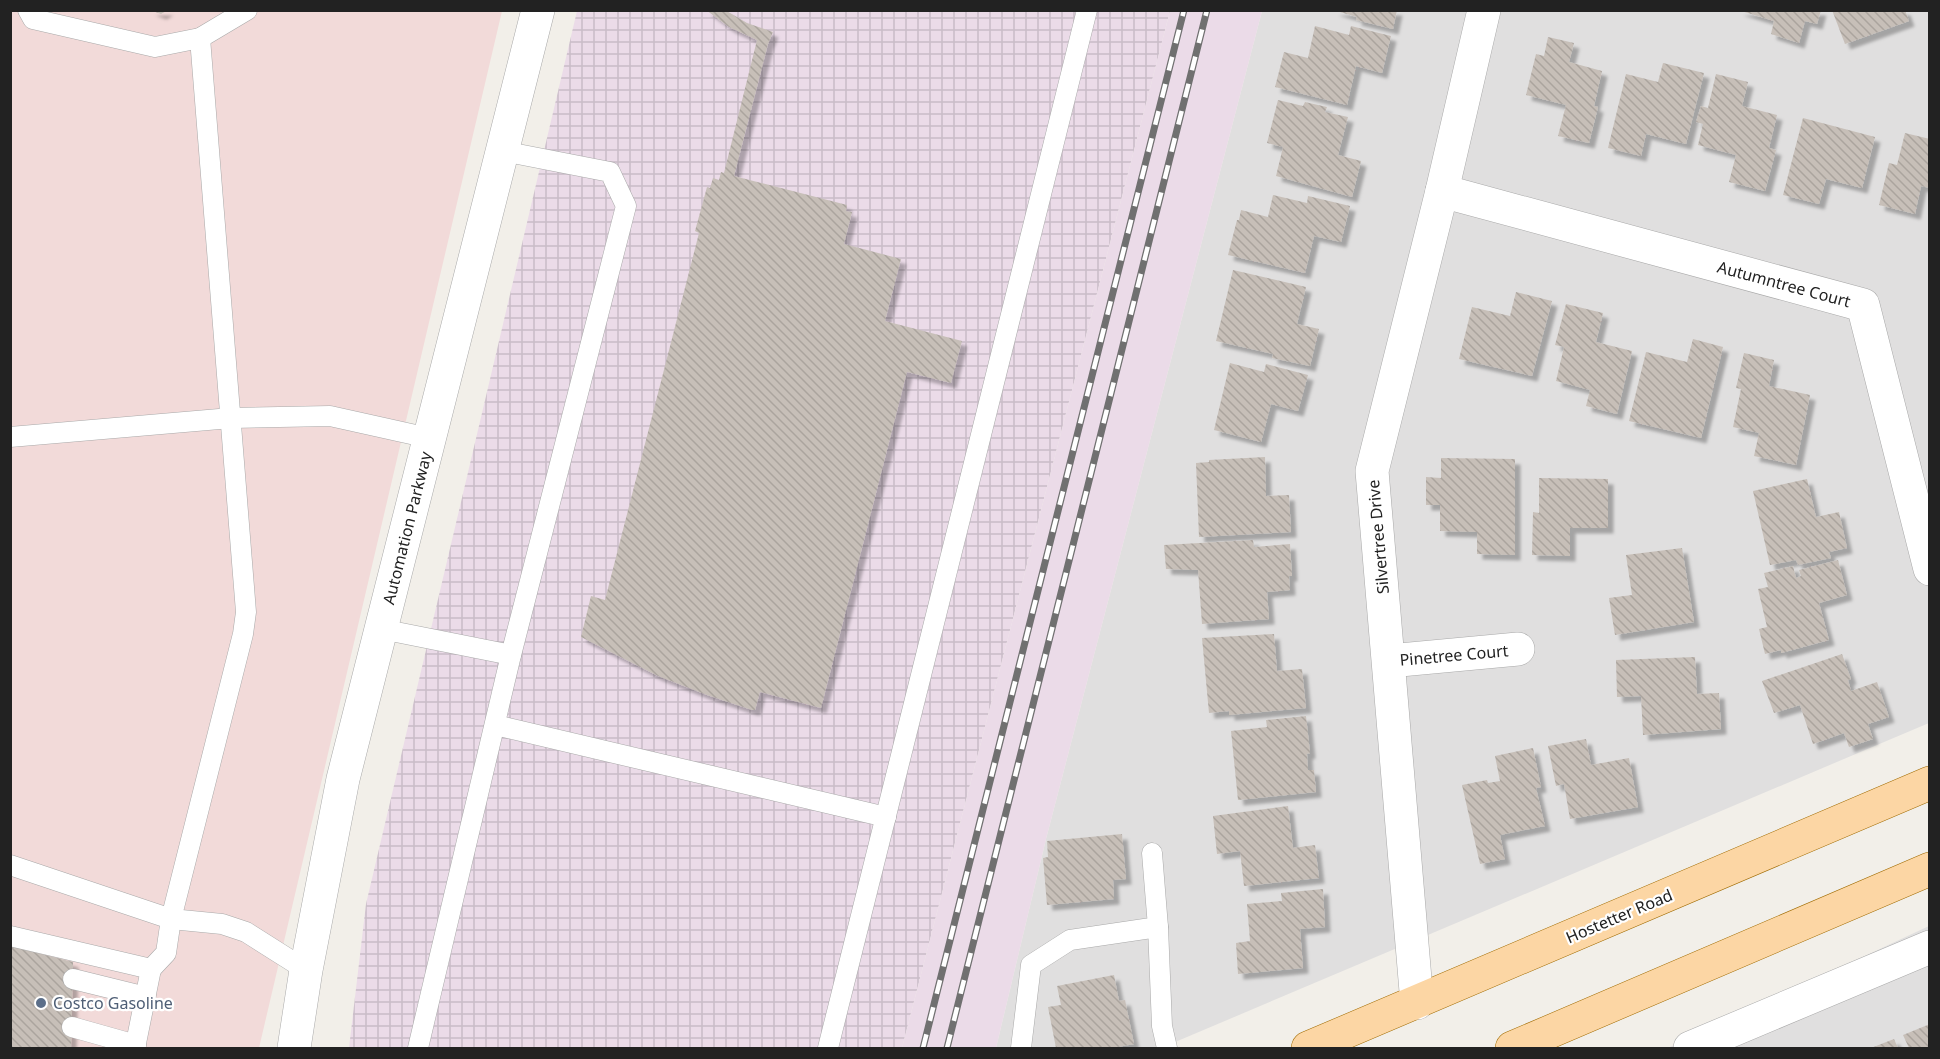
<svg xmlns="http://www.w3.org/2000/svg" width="1940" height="1059" font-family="'Noto Sans',sans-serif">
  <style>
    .residential { fill: #e0dfdf }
    .commercial { fill: #f2dad9 }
    .industrial { fill: url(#industrial-grid) }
    .railway { fill: #ebdbe8 }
    .building { fill: url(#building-back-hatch); filter: url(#shadow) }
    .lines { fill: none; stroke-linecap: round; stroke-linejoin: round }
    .service-casing { stroke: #a9a9a9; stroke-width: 21 }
    .minor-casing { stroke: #a9a9a9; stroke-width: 34 }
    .tertiary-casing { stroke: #a9a9a9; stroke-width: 34 }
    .primary-casing { stroke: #a06b00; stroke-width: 34 }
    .service { stroke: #fff; stroke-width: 20 }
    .minor { stroke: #fff; stroke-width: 33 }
    .tertiary { stroke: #fff; stroke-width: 33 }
    .primary { stroke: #fcd6a4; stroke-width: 33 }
    .rail-casing { stroke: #707070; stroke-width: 7 }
    .rail { stroke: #fff; stroke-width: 4.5; stroke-dasharray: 14; stroke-linecap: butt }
    .service-dot { fill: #5c6f8a; stroke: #fff; stroke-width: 2 }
    .labels { text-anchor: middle; stroke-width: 4.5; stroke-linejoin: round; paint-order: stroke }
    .street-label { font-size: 16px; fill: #222; stroke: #fff }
    .service-label { font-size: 16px; fill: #4e5e75; stroke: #fff; text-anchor: start }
  </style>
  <defs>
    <pattern id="industrial-grid" width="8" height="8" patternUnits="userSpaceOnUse" patternTransform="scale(1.5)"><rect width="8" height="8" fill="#ebdbe8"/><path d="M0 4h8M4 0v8" fill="none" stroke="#c9bcc7"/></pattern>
    <pattern id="building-back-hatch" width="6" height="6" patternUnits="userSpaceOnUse" patternTransform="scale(1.5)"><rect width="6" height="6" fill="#c7bfb8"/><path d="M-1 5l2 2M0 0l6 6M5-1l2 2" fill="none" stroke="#aba49e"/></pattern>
    <filter id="shadow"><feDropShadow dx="5.5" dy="5.5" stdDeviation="1.5" flood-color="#0004"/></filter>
  </defs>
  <rect width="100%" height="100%" fill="#f2efe9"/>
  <g class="residential">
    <path d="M1262 11H1929V723L1161 1048H996L1046 839Z"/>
    <path d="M1929 926V1048H1668Z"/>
  </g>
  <path class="commercial" d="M10 11H502L259 1048H11Z"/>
  <path class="industrial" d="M577 11H1170L902 1048H349L366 904Z"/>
  <path class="railway" d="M1170 11H1262L1046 839 996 1048H902Z"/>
  <g class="building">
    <path d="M150 10H168L161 14Z"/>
    <path d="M706 10H725L747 23 773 32 768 44 734 176 847 205 846 211 852 212 844 244 901 259 885 321 962 341 951 383 907 372 821 708 760 692 755 710H752L707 695 658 676 581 637 591 596 605 600 699 233 695 231 707 187 710 188 713 178 719 180 721 172 724 173 757 40 729 27Z"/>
    <path d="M1333 10H1397L1393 29 1356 20 1357 17Z"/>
    <path d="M1738 10H1821L1817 24 1805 21 1799 43 1771 34 1774 21Z"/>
    <path d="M1832 10H1905L1909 21 1845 44Z"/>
    <path d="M1315 26 1349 35 1351 26 1391 36 1382 73 1356 66 1347 105 1275 87 1284 52 1308 58Z"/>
    <path d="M1548 37 1574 43 1569 62 1602 71 1594 106 1598 107 1589 143 1558 136 1566 105 1526 95 1536 54 1544 56Z"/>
    <path d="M1663 63 1704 73 1686 144 1646 134 1641 156 1608 148 1626 74 1658 82Z"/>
    <path d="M1716 74 1748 82 1742 106 1777 115 1769 148 1776 150 1765 191 1729 182 1736 155 1698 145 1703 124 1696 122 1701 106 1708 108Z"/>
    <path d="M1278 100 1303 106 1305 102 1327 107 1325 112 1348 117 1338 155 1361 161 1352 197 1276 176 1283 147 1267 143Z"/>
    <path d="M1803 118 1875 137 1862 188 1826 179 1819 204 1783 195Z"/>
    <path d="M1905 133 1930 139V188L1921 186 1915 214 1879 205 1889 163 1897 165Z"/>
    <path d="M1273 195 1307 203 1308 196 1350 206 1341 242 1314 236 1305 273 1228 255 1237 220H1239L1241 210 1268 217Z"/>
    <path d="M1233 270 1306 287 1297 324 1319 329 1310 366 1272 358 1273 354 1216 341Z"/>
    <path d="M1516 292 1552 301 1532 376 1459 359 1472 307 1510 316Z"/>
    <path d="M1566 304 1603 313 1596 342 1632 351 1617 414 1586 406 1590 390 1556 381 1564 347 1555 345Z"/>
    <path d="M1693 339 1723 347 1701 438 1629 421 1646 352 1687 362Z"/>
    <path d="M1744 353 1774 360 1769 386 1810 395 1796 465 1754 456 1759 433 1733 427 1741 389 1736 388Z"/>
    <path d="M1230 363 1264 372 1266 364 1308 375 1298 411 1271 404 1261 442 1214 430Z"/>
    <path d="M1265 457 1266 496 1289 495 1291 532 1199 537 1196 463 1209 462V460Z"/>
    <path d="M1441 458 1515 459V555L1477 554V532L1440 531V505H1426V477L1441 478Z"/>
    <path d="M1539 478 1608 479V528H1570V556L1532 555 1533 512 1539 513Z"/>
    <path d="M1807 479 1816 517 1839 512 1847 548 1829 552 1831 558 1798 565 1796 560 1770 565 1753 491Z"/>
    <path d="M1253 540 1254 547 1290 544 1292 576H1289L1290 590 1267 592 1269 619 1202 624 1198 570 1166 569 1164 545Z"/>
    <path d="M1682 548 1694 622 1615 635 1609 598 1632 595 1626 555Z"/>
    <path d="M1838 560 1847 595 1819 603 1829 640 1781 653V650L1765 654 1759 629 1767 627 1758 589 1768 587 1764 573 1793 566 1796 578 1801 576 1799 570Z"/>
    <path d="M1274 634 1277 671 1302 669 1306 708 1229 715V711L1209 713 1202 638Z"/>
    <path d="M1842 654 1851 679 1848 680 1851 691 1877 682 1889 717 1868 724 1873 739 1849 747 1844 733 1813 744 1800 705 1774 713 1762 681Z"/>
    <path d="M1695 657 1697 694 1719 693 1721 729 1643 735 1641 696 1617 697 1616 660Z"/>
    <path d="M1306 716 1310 753 1307 754 1308 770H1314L1316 792 1238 800 1231 731 1267 727 1266 720Z"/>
    <path d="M1586 739 1591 765 1629 758 1638 807 1570 819 1564 784 1556 786 1548 746Z"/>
    <path d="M1533 748 1541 787 1536 788 1545 826 1500 835 1505 859 1480 864 1462 785 1487 780 1488 783 1500 781 1495 756Z"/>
    <path d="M1288 806 1293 848 1315 845 1319 878 1244 886 1240 851 1217 854 1213 816Z"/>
    <path d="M1122 834 1126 879 1113 880 1114 899 1047 905 1043 858 1048 857 1047 841Z"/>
    <path d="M1323 889 1325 927 1300 929 1303 968 1238 974 1236 943 1250 941 1247 904 1282 901 1281 893Z"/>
    <path d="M10 946 73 962 71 1048H10Z"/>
    <path d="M1114 975 1119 1001 1125 1000 1134 1044 1112 1048H1056L1048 1007 1061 1005 1057 986Z"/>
    <path d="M1930 1024V1048H1909L1903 1035Z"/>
    <path d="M1894 1039 1898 1048H1871Z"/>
  </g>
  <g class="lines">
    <g class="service-casing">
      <g id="service">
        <path d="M28 10 33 19 155 47 200 38 247 10"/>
        <path d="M10 437 231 418 330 416 429 438"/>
        <path d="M381 629 511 655"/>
        <path d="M495 725 886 817"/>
        <path d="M10 865 171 919 222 924 246 932 306 970"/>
        <path d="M1158 927 1162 1026 1167 1048"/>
        <path d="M10 936 151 969 166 953 171 919 243 634 246 612 200 38"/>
        <path d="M73 979 146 997"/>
        <path d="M72 1027 136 1045"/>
        <path d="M135 1048 151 969"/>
        <path d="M418 1048 511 655 626 206 610 172 502 151"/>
        <path d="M828 1048 1087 10"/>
        <path d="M1021 1048 1031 965 1070 940 1158 927 1152 853"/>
      </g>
    </g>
    <g class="minor-casing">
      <g id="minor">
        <path d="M1442 191 1863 305 1930 569"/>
        <path d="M1389 661 1518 649"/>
        <path d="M1417 1003 1372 471 1442 191 1484 10"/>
        <path d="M1690 1048 1930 947"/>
      </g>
    </g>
    <g class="tertiary-casing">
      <path id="tertiary" d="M294 1048 306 970 343 779 538 10"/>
    </g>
    <g class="primary-casing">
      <g id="primary">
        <path d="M1308 1048 1930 783"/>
        <path d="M1512 1048 1930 869"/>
      </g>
    </g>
    <use href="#service" class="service"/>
    <use href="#minor" class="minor"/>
    <use href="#tertiary" class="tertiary"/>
    <use href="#primary" class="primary"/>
    <g class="rail-casing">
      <g id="rail">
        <path d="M923 1048 1184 10"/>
        <path d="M947 1048 1207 10"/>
      </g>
    </g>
    <use href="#rail" class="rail"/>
  </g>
  <circle class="service-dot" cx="41" cy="1003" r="6"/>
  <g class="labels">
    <g class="street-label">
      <text transform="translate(1784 284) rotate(15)" y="6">Autumntree Court</text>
      <text transform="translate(407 528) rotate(-76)" y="6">Automation Parkway</text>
      <text transform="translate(1378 537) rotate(-95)" y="6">Silvertree Drive</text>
      <text transform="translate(1454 655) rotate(-5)" y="6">Pinetree Court</text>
      <text transform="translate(1619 916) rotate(-23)" y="6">Hostetter Road</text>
    </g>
    <g class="service-label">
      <text x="53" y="1009">Costco Gasoline</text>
    </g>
  </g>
  <rect width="1940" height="1059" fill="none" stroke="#222222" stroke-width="24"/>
</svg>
